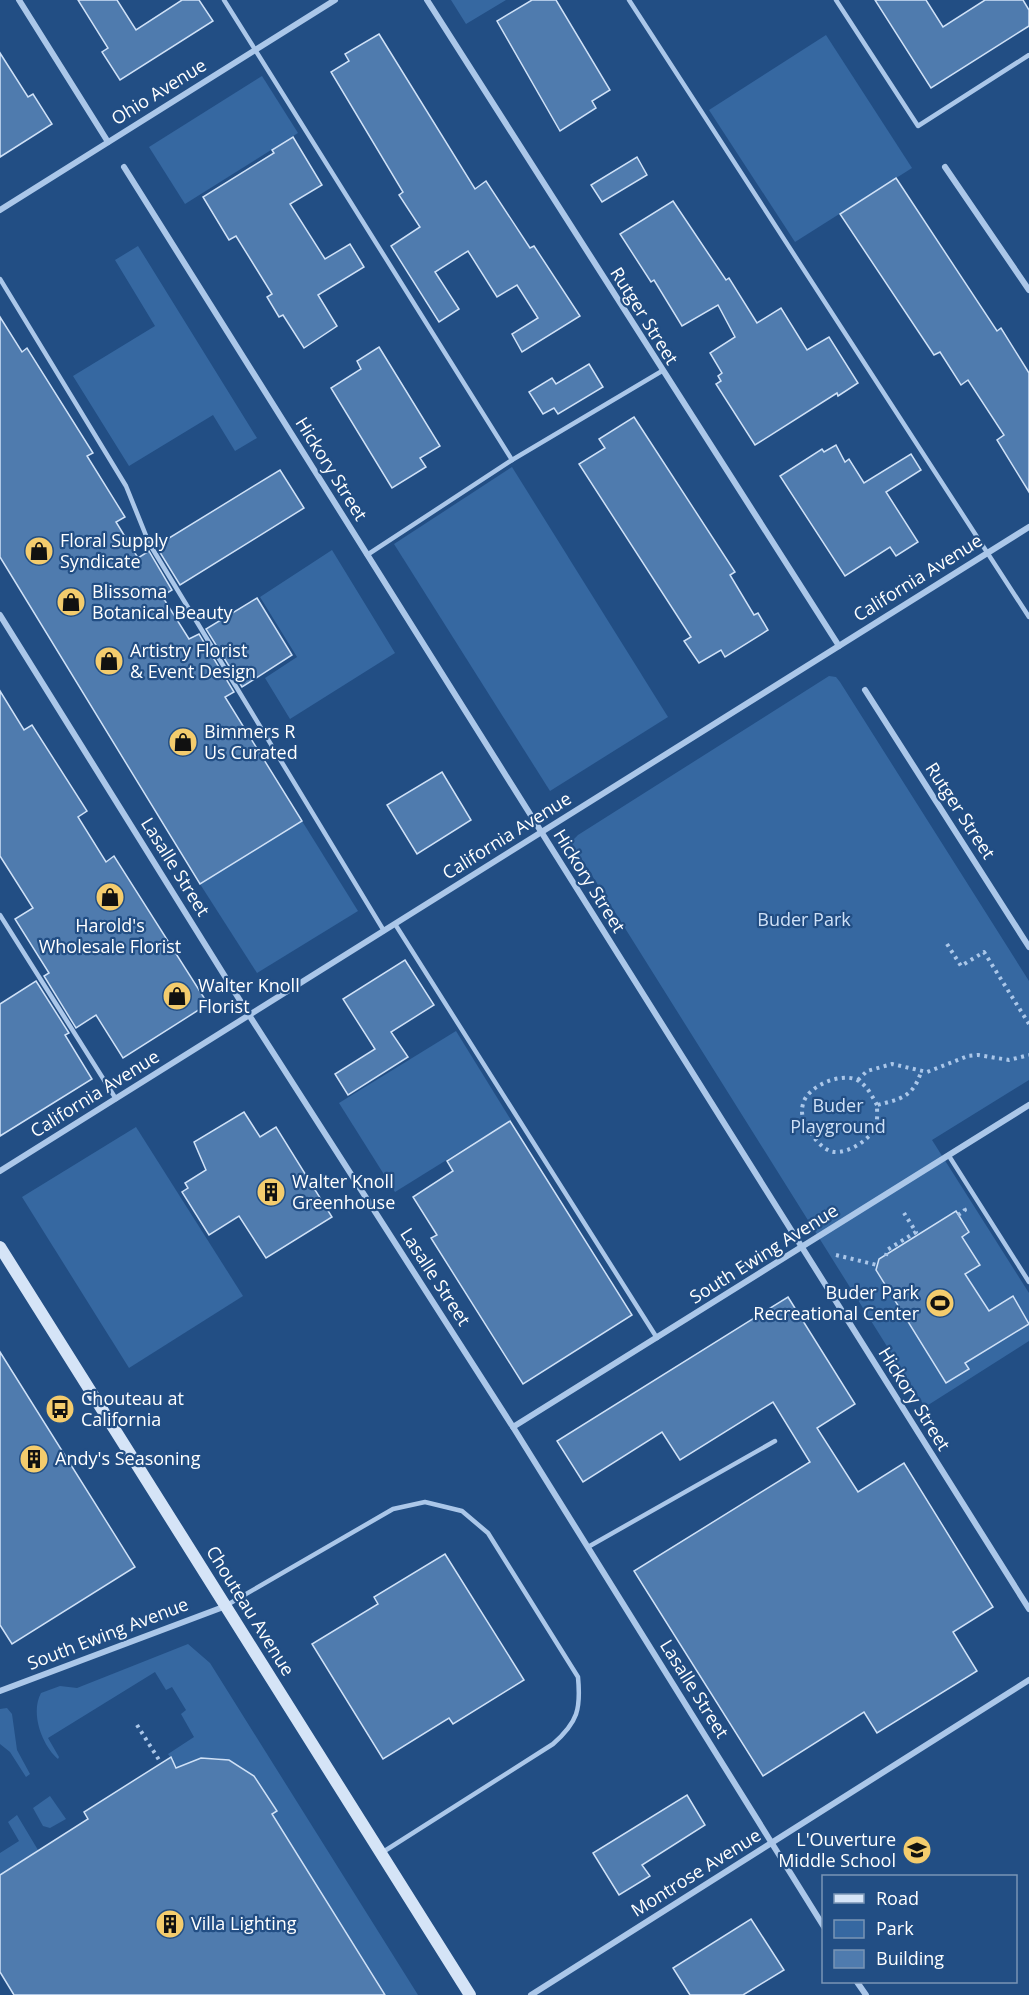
<svg xmlns="http://www.w3.org/2000/svg" width="1029" height="1995" font-family="'Open Sans',sans-serif">
  <style>
    .green { fill: #3668a1 }
    .building { fill: #4f7bae; stroke: #cfe1f7; stroke-width: 1.5 }
    .lines { fill: none; stroke-linecap: round; stroke-linejoin: round }
    .path { stroke: #abc7e9; stroke-width: 4; stroke-dasharray: 3 4.5; stroke-linecap: butt }
    .lane { stroke: #abc7e9; stroke-width: 4.5 }
    .street { stroke: #abc7e9; stroke-width: 6 }
    .secondary { stroke: #d5e4f7; stroke-width: 12 }
    .labels { text-anchor: middle; stroke-width: 4.5; stroke-linejoin: round; paint-order: stroke }
    .street-label { font-size: 18px; fill: #fff; stroke: #224e84 }
    .poi-label { font-size: 18px; fill: #fff; stroke: #224e84; text-anchor: start }
    .park-label { font-size: 18px; fill: #cfe1f7; stroke: #224e84 }
  </style>
  <rect width="100%" height="100%" fill="#224e84"/>
  <g class="green">
    <path d="M451 0H506L466 24Z"/>
    <path d="M826 35 912 168 795 242 709 110Z"/>
    <path d="M262 76 298 133 185 204 149 147Z"/>
    <path d="M138 246 257 438 235 451 213 415 129 466 73 376 155 326 115 260Z"/>
    <path d="M512 467 668 717 550 791 394 544Z"/>
    <path d="M332 550 395 653 290 719 265 678 297 657 260 597Z"/>
    <path d="M829 676 836 677 840 682 1029 981V1080L932 1140 1029 1293V1341L925 1407 571 842 578 835Z"/>
    <path d="M302 821 358 911 257 973 200 884Z"/>
    <path d="M456 1031 511 1120 395 1192 339 1103Z"/>
    <path d="M136 1127 243 1296 129 1368 22 1197Z"/>
    <path d="M188 1644 210 1663 418 1995H385L272 1814 277 1811C252 1770 227 1741 178 1769L168 1754 194 1737 181 1714 186 1710 172 1687 166 1690 155 1672 48 1738 59 1757 58 1759C42 1745 30 1713 41 1693L60 1686 77 1688Z"/>
    <path d="M7 1708 12 1714 17 1750 30 1774 26 1777 10 1752 0 1744V1709Z"/>
    <path d="M50 1796 66 1819 50 1828 43 1826 33 1808Z"/>
    <path d="M17 1815 38 1850 0 1875V1853L19 1841 8 1822Z"/>
  </g>
  <g class="building">
    <path d="M78 0H117L136 30 182 0H199L213 21 120 80 102 52 108 48Z"/>
    <path d="M532 0H556L610 90 592 101 596 108 560 131 497 21Z"/>
    <path d="M875 0H926L943 27 985 0H1023L1029 10V26L931 88Z"/>
    <path d="M379 34 475 189 486 181 530 248 534 246 580 316 522 352 512 334 538 318 517 285 497 297 468 251 435 272 459 309 439 322 391 246 420 227 399 195 403 192 331 72 349 61 345 54Z"/>
    <path d="M0 53 28 97 33 94 52 124 0 157Z"/>
    <path d="M293 137 322 185 290 204 325 259 350 244 364 267 318 295 337 326 304 348 283 315 279 317 267 297 272 294 236 236 229 240 203 197 274 153 272 150Z"/>
    <path d="M637 157 647 175 602 202 591 185Z"/>
    <path d="M896 178 997 331 1001 328 1029 373V492L997 440 1004 435 968 380 961 385 940 352 934 355 840 214Z"/>
    <path d="M673 201 726 280 729 278 757 323 781 308 807 350 829 337 858 383 838 396 837 393 755 445 716 384 721 381 718 376 722 373 710 353 735 337 718 305 682 326 654 280 651 282 620 234Z"/>
    <path d="M0 317 22 352 27 348 93 453 87 456 125 517 116 522 138 558 149 551 172 590 162 596 189 639 199 634 234 692 225 697 302 821 200 884 0 557Z"/>
    <path d="M379 347 440 446 420 458 426 467 392 488 331 388 361 369 357 361Z"/>
    <path d="M589 364 603 387 558 414 554 408 543 414 529 392 552 378 556 384Z"/>
    <path d="M634 417 735 572 730 575 754 615 758 613 768 630 725 657 721 650 699 663 684 641 691 637 579 464 605 448 599 439Z"/>
    <path d="M836 445 845 462 849 459 864 483 911 454 921 470 886 492 918 542 896 556 890 547 845 576 780 476 822 449 824 452Z"/>
    <path d="M280 470 304 508 180 585 156 546Z"/>
    <path d="M257 598 292 655 242 687 206 629Z"/>
    <path d="M0 691 24 730 32 725 87 811 78 817 106 862 114 856 208 1004 123 1058 96 1015 76 1028 44 976 49 973 15 919 33 908 0 856Z"/>
    <path d="M442 772 471 820 417 854 387 805Z"/>
    <path d="M405 960 434 1005 391 1032 408 1057 348 1095 335 1074 375 1049 343 999Z"/>
    <path d="M36 981 69 1033 65 1035 92 1079 0 1136V1004Z"/>
    <path d="M244 1112 260 1137 276 1127 332 1217 266 1258 239 1216 209 1235 182 1192 188 1188 185 1183 206 1170 194 1142Z"/>
    <path d="M510 1121 632 1315 523 1384 431 1238 437 1235 413 1197 453 1171 447 1161Z"/>
    <path d="M956 1211 969 1232 962 1237 980 1265 965 1274 989 1311 1013 1296 1029 1324 965 1363 969 1369 946 1383 876 1270 879 1259Z"/>
    <path d="M788 1297 855 1404 817 1428 858 1492 904 1463 993 1607 953 1632 977 1671 877 1733 864 1712 763 1776 634 1571 810 1462 773 1402 680 1460 662 1432 583 1482 557 1441Z"/>
    <path d="M0 1352 135 1567 12 1644 0 1625Z"/>
    <path d="M445 1554 524 1680 453 1724 449 1718 383 1759 312 1644 378 1604 374 1597Z"/>
    <path d="M171 1757 176 1768 201 1758 229 1760 254 1776 277 1811 272 1814 385 1995H14L0 1972V1875L88 1819 84 1812Z"/>
    <path d="M687 1795 705 1825 642 1865 650 1876 619 1895 593 1853Z"/>
    <path d="M751 1919 784 1970 743 1995H690L673 1968Z"/>
  </g>
  <g class="lines">
    <g class="path">
      <path d="M947 944 961 966 984 952 1029 1024"/>
      <path d="M858 1080 867 1071 892 1064 927 1072 968 1056 978 1055 1009 1060 1029 1055"/>
      <path d="M877 1105C872 1096 867 1085 857 1080 841 1072 807 1086 803 1104 800 1114 804 1122 809 1130 814 1138 820 1146 828 1150 842 1158 869 1141 875 1128 878 1121 877 1112 877 1105 901 1099 913 1097 921 1072"/>
      <path d="M958 1215 965 1210 964 1208"/>
      <path d="M836 1255 877 1265"/>
      <path d="M886 1256 887 1250 916 1232 904 1213"/>
      <path d="M137 1725 161 1763"/>
    </g>
    <g class="lane">
      <path d="M224 0 512 460"/>
      <path d="M629 0 1029 617"/>
      <path d="M836 0 918 126 1029 55"/>
      <path d="M0 279 126 486 149 543 384 931"/>
      <path d="M367 555 512 460 662 371"/>
      <path d="M0 915 116 1099"/>
      <path d="M395 924 657 1338"/>
      <path d="M949 1156 1029 1282"/>
      <path d="M588 1547 775 1441"/>
      <path d="M227 1605 393 1509 425 1502 462 1511 488 1533 578 1677C581 1709 578 1722 553 1744L383 1852"/>
    </g>
    <g class="street">
      <path d="M19 0 108 142"/>
      <path d="M427 0 839 646"/>
      <path d="M124 167 1029 1609"/>
      <path d="M945 167 1029 290"/>
      <path d="M0 210 335 0"/>
      <path d="M0 615 249 1015 513 1427 824 1927"/>
      <path d="M865 690 1029 947"/>
      <path d="M0 1171 1029 527"/>
      <path d="M513 1427 1029 1105"/>
      <path d="M0 1691 226 1606"/>
      <path d="M857 1982 866 1995"/>
      <path d="M531 1995 1029 1680"/>
    </g>
    <path class="secondary" d="M0 1247 470 1995"/>
  </g>
  <defs>
    <g id="shop-disc" transform="scale(1.5)"><circle r="9.5" fill="#f4cc6d" stroke="#224e84"/><path d="M-5-2.5h2.3a2.7 3.5 0 0 1 5.4 0H5L5.5 6h-11ZM-1.5-2.5h3a1.5 2.3 0 0 0-3 0Z" fill="#111"/></g>
    <g id="building-disc" transform="scale(1.5)"><circle r="9.5" fill="#f4cc6d" stroke="#224e84"/><path d="M-4-6H4V6H1V3H-1V6H-4ZM-2.5-4.3h1.7v1.8h-1.7ZM.8-4.3h1.7v1.8H.8ZM-2.5-1h1.7V.8h-1.7ZM.8-1h1.7V.8H.8Z" fill="#111"/></g>
    <g id="stadium-disc" transform="scale(1.5)"><circle r="9.5" fill="#f4cc6d" stroke="#224e84"/><path d="M0-5a6.5 5 0 1 0 0 10a6.5 5 0 1 0 0-10ZM-3.5-1.8h7v3.6h-7Z" fill="#111"/></g>
    <g id="bus-disc" transform="scale(1.5)"><circle r="9.5" fill="#f4cc6d" stroke="#224e84"/><path d="M-5-6H5V4H4V6H2V4H-2V6H-4V4H-5ZM-3.5-4V0h7V-4ZM-3.5 1.2v1.5H-2V1.2ZM2 1.2v1.5H3.5V1.2Z" fill="#111"/></g>
    <g id="school-disc" transform="scale(1.5)"><circle r="9.5" fill="#f4cc6d" stroke="#224e84"/><path d="M0-5L7-2L0 1L-7-2ZM-4 1L0 2.5L4 1V4Q0 6-4 4Z" fill="#111"/></g>
  </defs>
  <g fill-rule="evenodd">
    <use href="#shop-disc" x="39" y="551"/>
    <use href="#shop-disc" x="71" y="602"/>
    <use href="#shop-disc" x="109" y="661"/>
    <use href="#shop-disc" x="183" y="742"/>
    <use href="#shop-disc" x="110" y="897"/>
    <use href="#shop-disc" x="177" y="996"/>
    <use href="#building-disc" x="271" y="1192"/>
    <use href="#stadium-disc" x="940" y="1303"/>
    <use href="#bus-disc" x="60" y="1409"/>
    <use href="#building-disc" x="34" y="1459"/>
    <use href="#school-disc" x="917" y="1850"/>
    <use href="#building-disc" x="170" y="1924"/>
  </g>
  <g class="labels">
    <g class="street-label">
      <text transform="translate(159 92) rotate(-32)" y="6">Ohio Avenue</text>
      <text transform="translate(644 316) rotate(58)" y="6">Rutger Street</text>
      <text transform="translate(331 469) rotate(58)" y="6">Hickory Street</text>
      <text transform="translate(918 578) rotate(-32)" y="6">California Avenue</text>
      <text transform="translate(960 811) rotate(57)" y="6">Rutger Street</text>
      <text transform="translate(507 836) rotate(-32)" y="6">California Avenue</text>
      <text transform="translate(175 867) rotate(58)" y="6">Lasalle Street</text>
      <text transform="translate(589 881) rotate(58)" y="6">Hickory Street</text>
      <text transform="translate(95 1094) rotate(-32)" y="6">California Avenue</text>
      <text transform="translate(764 1254) rotate(-32)" y="6">South Ewing Avenue</text>
      <text transform="translate(435 1277) rotate(57)" y="6">Lasalle Street</text>
      <text transform="translate(914 1399) rotate(58)" y="6">Hickory Street</text>
      <text transform="translate(250 1611) rotate(58)" y="6">Chouteau Avenue</text>
      <text transform="translate(108 1634) rotate(-21)" y="6">South Ewing Avenue</text>
      <text transform="translate(694 1689) rotate(58)" y="6">Lasalle Street</text>
      <text transform="translate(696 1873) rotate(-32)" y="6">Montrose Avenue</text>
    </g>
    <g class="poi-label">
      <text x="60" y="547">Floral Supply<tspan x="60" dy="21">Syndicate</tspan></text>
      <text x="92" y="598">Blissoma<tspan x="92" dy="21">Botanical Beauty</tspan></text>
      <text x="130" y="657">Artistry Florist<tspan x="130" dy="21">&amp; Event Design</tspan></text>
      <text x="204" y="738">Bimmers R<tspan x="204" dy="21">Us Curated</tspan></text>
      <text x="110" y="932" text-anchor="middle">Harold's<tspan x="110" dy="21">Wholesale Florist</tspan></text>
      <text x="198" y="992">Walter Knoll<tspan x="198" dy="21">Florist</tspan></text>
      <text x="292" y="1188">Walter Knoll<tspan x="292" dy="21">Greenhouse</tspan></text>
      <text x="919" y="1299" text-anchor="end">Buder Park<tspan x="919" dy="21">Recreational Center</tspan></text>
      <text x="81" y="1405">Chouteau at<tspan x="81" dy="21">California</tspan></text>
      <text x="55" y="1465">Andy's Seasoning</text>
      <text x="896" y="1846" text-anchor="end">L'Ouverture<tspan x="896" dy="21">Middle School</tspan></text>
      <text x="191" y="1930">Villa Lighting</text>
    </g>
    <g class="park-label">
      <text x="804" y="926">Buder Park</text>
      <text x="838" y="1112">Buder<tspan x="838" dy="21">Playground</tspan></text>
    </g>
  </g>
  <rect x="822" y="1875" width="195" height="108" fill="#224e84" stroke="#7a95b5" stroke-width="1.5"/>
  <rect x="834" y="1894" width="30" height="9" fill="#d5e4f7" stroke="#7a95b5" stroke-width="1.5"/>
  <text x="876" y="1905" font-size="18" fill="#ffffff">Road</text>
  <rect x="834" y="1920" width="30" height="18" fill="#3668a1" stroke="#7a95b5" stroke-width="1.5"/>
  <text x="876" y="1935" font-size="18" fill="#ffffff">Park</text>
  <rect x="834" y="1950" width="30" height="18" fill="#4f7bae" stroke="#7a95b5" stroke-width="1.5"/>
  <text x="876" y="1965" font-size="18" fill="#ffffff">Building</text>
</svg>
